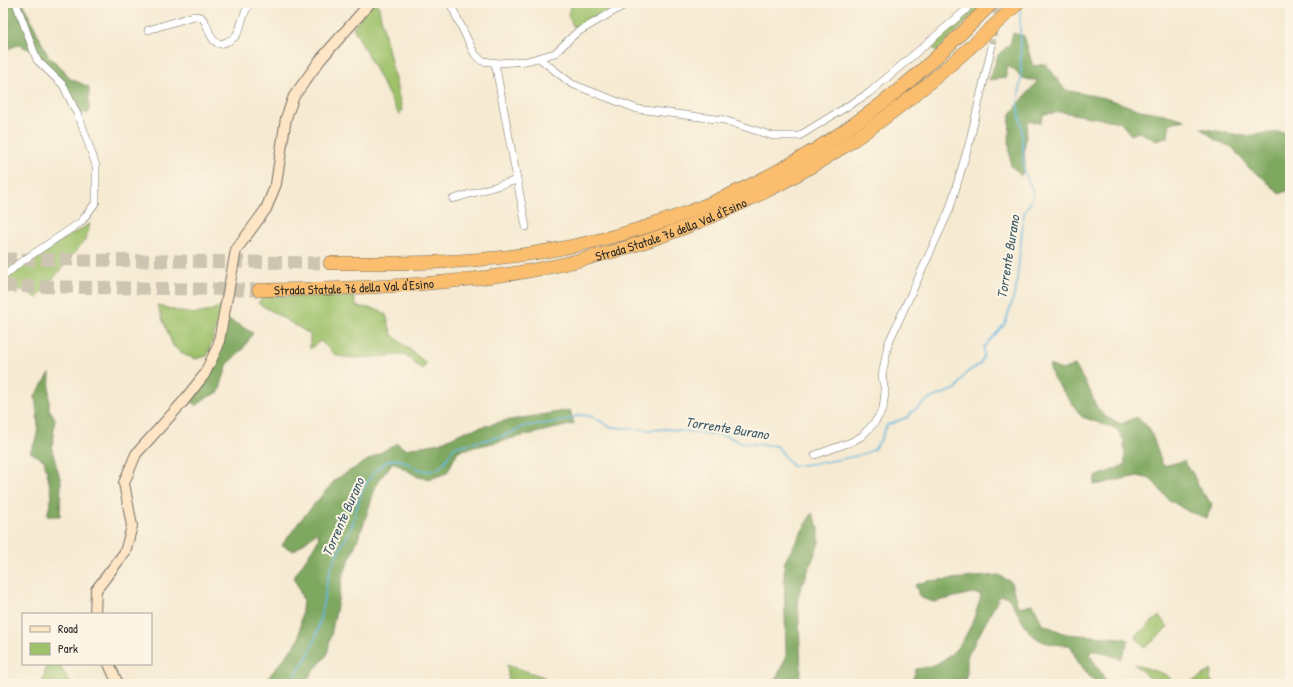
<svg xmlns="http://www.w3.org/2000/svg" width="1293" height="687" font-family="'Patrick Hand',sans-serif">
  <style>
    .green { fill: #9ec16a; stroke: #64764a }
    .forest { fill: #7ea75e; stroke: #546944 }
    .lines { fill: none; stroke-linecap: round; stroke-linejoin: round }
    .stream { stroke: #64b7e0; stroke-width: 1.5 }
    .street-tunnel { stroke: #cdc4b1; stroke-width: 7; stroke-dasharray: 7 3.5; stroke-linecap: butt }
    .highway-tunnel { stroke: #cdc4b1; stroke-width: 13; stroke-dasharray: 13 6; stroke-linecap: butt }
    .street-casing { stroke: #726e65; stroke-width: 8 }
    .secondary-casing { stroke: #726e65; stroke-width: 12 }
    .highway-casing { stroke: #726e65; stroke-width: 14 }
    .street { stroke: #fff; stroke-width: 7 }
    .secondary { stroke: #fde5c5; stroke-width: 10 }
    .highway { stroke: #fabe6e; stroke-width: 13 }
    .labels { text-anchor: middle; stroke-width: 4; stroke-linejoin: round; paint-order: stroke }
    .street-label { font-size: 13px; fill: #2b2b2b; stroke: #fcf5e5 }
    .water-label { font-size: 14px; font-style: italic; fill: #3f5c6a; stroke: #fcf5e5 }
  </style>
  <rect width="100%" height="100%" fill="#fcf5e5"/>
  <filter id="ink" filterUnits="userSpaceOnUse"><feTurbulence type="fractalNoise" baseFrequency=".025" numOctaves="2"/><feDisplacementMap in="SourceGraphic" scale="8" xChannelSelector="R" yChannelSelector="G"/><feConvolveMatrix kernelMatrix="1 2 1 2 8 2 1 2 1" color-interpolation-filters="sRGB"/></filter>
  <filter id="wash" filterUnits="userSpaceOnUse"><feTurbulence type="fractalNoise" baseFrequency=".012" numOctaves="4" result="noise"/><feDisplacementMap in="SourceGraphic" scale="16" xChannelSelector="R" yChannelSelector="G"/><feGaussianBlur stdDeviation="0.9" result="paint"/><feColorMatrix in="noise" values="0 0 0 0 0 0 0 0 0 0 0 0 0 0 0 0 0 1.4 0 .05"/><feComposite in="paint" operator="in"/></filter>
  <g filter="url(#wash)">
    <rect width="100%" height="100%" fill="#f6ead2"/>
    <g class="green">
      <path d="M373 3 378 4 402 110 399 115 353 27Z"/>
      <path d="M572 3H622L577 28 573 26 568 14Z"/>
      <path d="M974 3H986L936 51 930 45 972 9Z"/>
      <path d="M90 224 86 239 37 298 27 292 8 286 3 289V275L7 265 29 261 48 248Z"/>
      <path d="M264 296 354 297 356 306 380 310 386 315 392 335 426 363 422 370 405 354C391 356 347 361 336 355 330 351 326 345 320 341L310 349V334L258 303Z"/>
      <path d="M157 305C183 312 196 320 222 305L219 320 207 356 195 359 185 355 173 346Z"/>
      <path d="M1159 616 1168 627 1145 648 1135 636Z"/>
      <path d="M47 664H62L61 668 71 684H42Z"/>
      <path d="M1134 664 1167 675 1175 684H1156Z"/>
      <path d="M507 665 544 677V684H509Z"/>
      <path d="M1212 670 1210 678 1213 684H1188Z"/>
    </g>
    <g class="forest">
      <path d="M3 3H23L48 56 64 70 69 78 89 87V113H78L68 92 32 50 18 45 3 51Z"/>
      <path d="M1013 33 1024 36 1033 66 1046 64 1065 90 1105 98 1140 110 1164 114 1185 120 1170 123 1168 137 1156 140 1139 132 1131 135 1120 122 1062 112 1044 114 1040 123 1028 121 1024 150 1025 164 1021 176 1011 166 1009 145 1010 115 1038 80C1026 80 1020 79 1014 69L1006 66V78L989 80 998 55 1010 44Z"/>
      <path d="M1201 128 1245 136 1279 132 1290 134V190L1279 194 1263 178 1249 168 1232 147 1217 141Z"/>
      <path d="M228 319 253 333 243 349 228 363 219 392 204 399 197 406 190 401C210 379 220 347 228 319Z"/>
      <path d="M1049 365 1062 370 1075 365 1090 391 1096 406 1104 416 1121 424 1137 417 1150 429 1163 466 1184 461 1193 474 1200 490 1212 504 1207 518 1189 512 1168 499 1151 479 1138 476 1094 485 1095 477 1125 465 1124 441 1117 429 1082 417 1053 378Z"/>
      <path d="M50 373 49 409 55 418 52 450 61 482 60 516H47L52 496 44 460 30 452C42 432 37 417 35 396Z"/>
      <path d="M570 410 574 424 458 451 447 473 430 479 418 477 393 462 377 483 364 523 343 576 327 655 303 684H263L299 640 303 600 294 577 319 539 317 532 294 551 282 545 299 522 336 479 397 443 405 449 440 443 463 432 504 421Z"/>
      <path d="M812 513 819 528V543L798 596 801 672 797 684H774L786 657 784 563Z"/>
      <path d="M999 575 1011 582 1018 607 1032 604 1036 610 1042 624 1066 634 1120 638 1129 640 1121 659 1093 650 1090 655 1108 684H1096L1078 662 1070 645C1026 646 1028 626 1007 596H1000L967 657V673L964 684 952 680 948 682 950 684H914L912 682 916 669C956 665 972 631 981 595L972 593 934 602 921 598 915 585 927 581Z"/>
    </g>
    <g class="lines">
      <path class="stream" d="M289 684C298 670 309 657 314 642 323 617 323 590 332 565 337 551 347 539 352 525 357 510 358 495 367 482 399 435 408 477 434 470 443 468 449 455 454 447L503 436 525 426 563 421 580 415 591 416 611 427 651 430 665 429 727 436 742 443 777 446 792 466C810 464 860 459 874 449 880 444 884 432 887 425L908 417 912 412 929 399 956 389 966 373 980 364 984 356V347L1005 324 1016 289 1024 213 1033 198 1032 189 1024 172 1022 132 1018 103 1021 79 1020 8"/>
    </g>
  </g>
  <g filter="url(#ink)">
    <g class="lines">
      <path class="street-tunnel" d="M992 46 997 3"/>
      <g class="highway-tunnel">
        <path d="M3 259 330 263"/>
        <path d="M3 286 259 290"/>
      </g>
      <g class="street-casing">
        <g id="street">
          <path d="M450 3 474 53 482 61 499 63 527 61 555 53 576 33 628 3"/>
          <path d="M148 30 194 16 201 17C209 23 208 38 217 43 220 45 223 43 226 42 245 36 238 16 251 3"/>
          <path d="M539 58 572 84 637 109 724 120 773 136H799L869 93 966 10 971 3"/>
          <path d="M495 63 526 227"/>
          <path d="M453 199 517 180"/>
          <path d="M3 277 18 264 81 222 96 202V166L81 122 63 85 37 60 16 3"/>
          <path d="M815 455 851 442 862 436 875 422 883 409 885 392 882 376 888 344 949 211 969 144 992 46"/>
        </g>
      </g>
      <g class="secondary-casing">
        <g id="secondary">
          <path d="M95 614 96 590 125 552 132 526 124 483 136 454 182 403 204 375 218 346 236 250 266 209 276 184 286 118 294 96 321 59 370 3"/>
          <path d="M109 664 118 684"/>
        </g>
      </g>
      <g class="highway-casing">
        <g id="highway">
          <path d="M330 263C385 263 441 264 496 258 631 244 759 194 868 114 913 81 953 42 992 3"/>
          <path id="s1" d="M259 290C347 289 436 286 523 272 636 253 747 209 843 147 903 108 966 53 1018 3"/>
        </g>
      </g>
      <use href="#street" class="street"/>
      <use href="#secondary" class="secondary"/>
      <use href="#highway" class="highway"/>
    </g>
  </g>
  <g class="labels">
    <g class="street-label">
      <text dy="5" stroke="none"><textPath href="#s1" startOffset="419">Strada Statale 76 della Val d'Esino</textPath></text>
      <text dy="5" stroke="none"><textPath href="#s1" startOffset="95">Strada Statale 76 della Val d'Esino</textPath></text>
    </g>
    <g class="water-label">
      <text transform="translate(1008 257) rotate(-81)" y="5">Torrente Burano</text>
      <text transform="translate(727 428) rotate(9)" y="5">Torrente Burano</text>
      <text transform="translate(343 517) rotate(-66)" y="5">Torrente Burano</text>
    </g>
  </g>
  <rect width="1293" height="687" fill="none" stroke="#fcf5e5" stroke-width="16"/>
  <rect x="22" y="613" width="130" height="52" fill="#fcf5e5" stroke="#a8a49b"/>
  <rect x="30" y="626" width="20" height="6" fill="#fde5c5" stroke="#a8a49b"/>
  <text x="58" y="633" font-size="12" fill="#2b2b2b">Road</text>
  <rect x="30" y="643" width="20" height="12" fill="#9ec16a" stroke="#a8a49b"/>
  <text x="58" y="653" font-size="12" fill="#2b2b2b">Park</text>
</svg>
